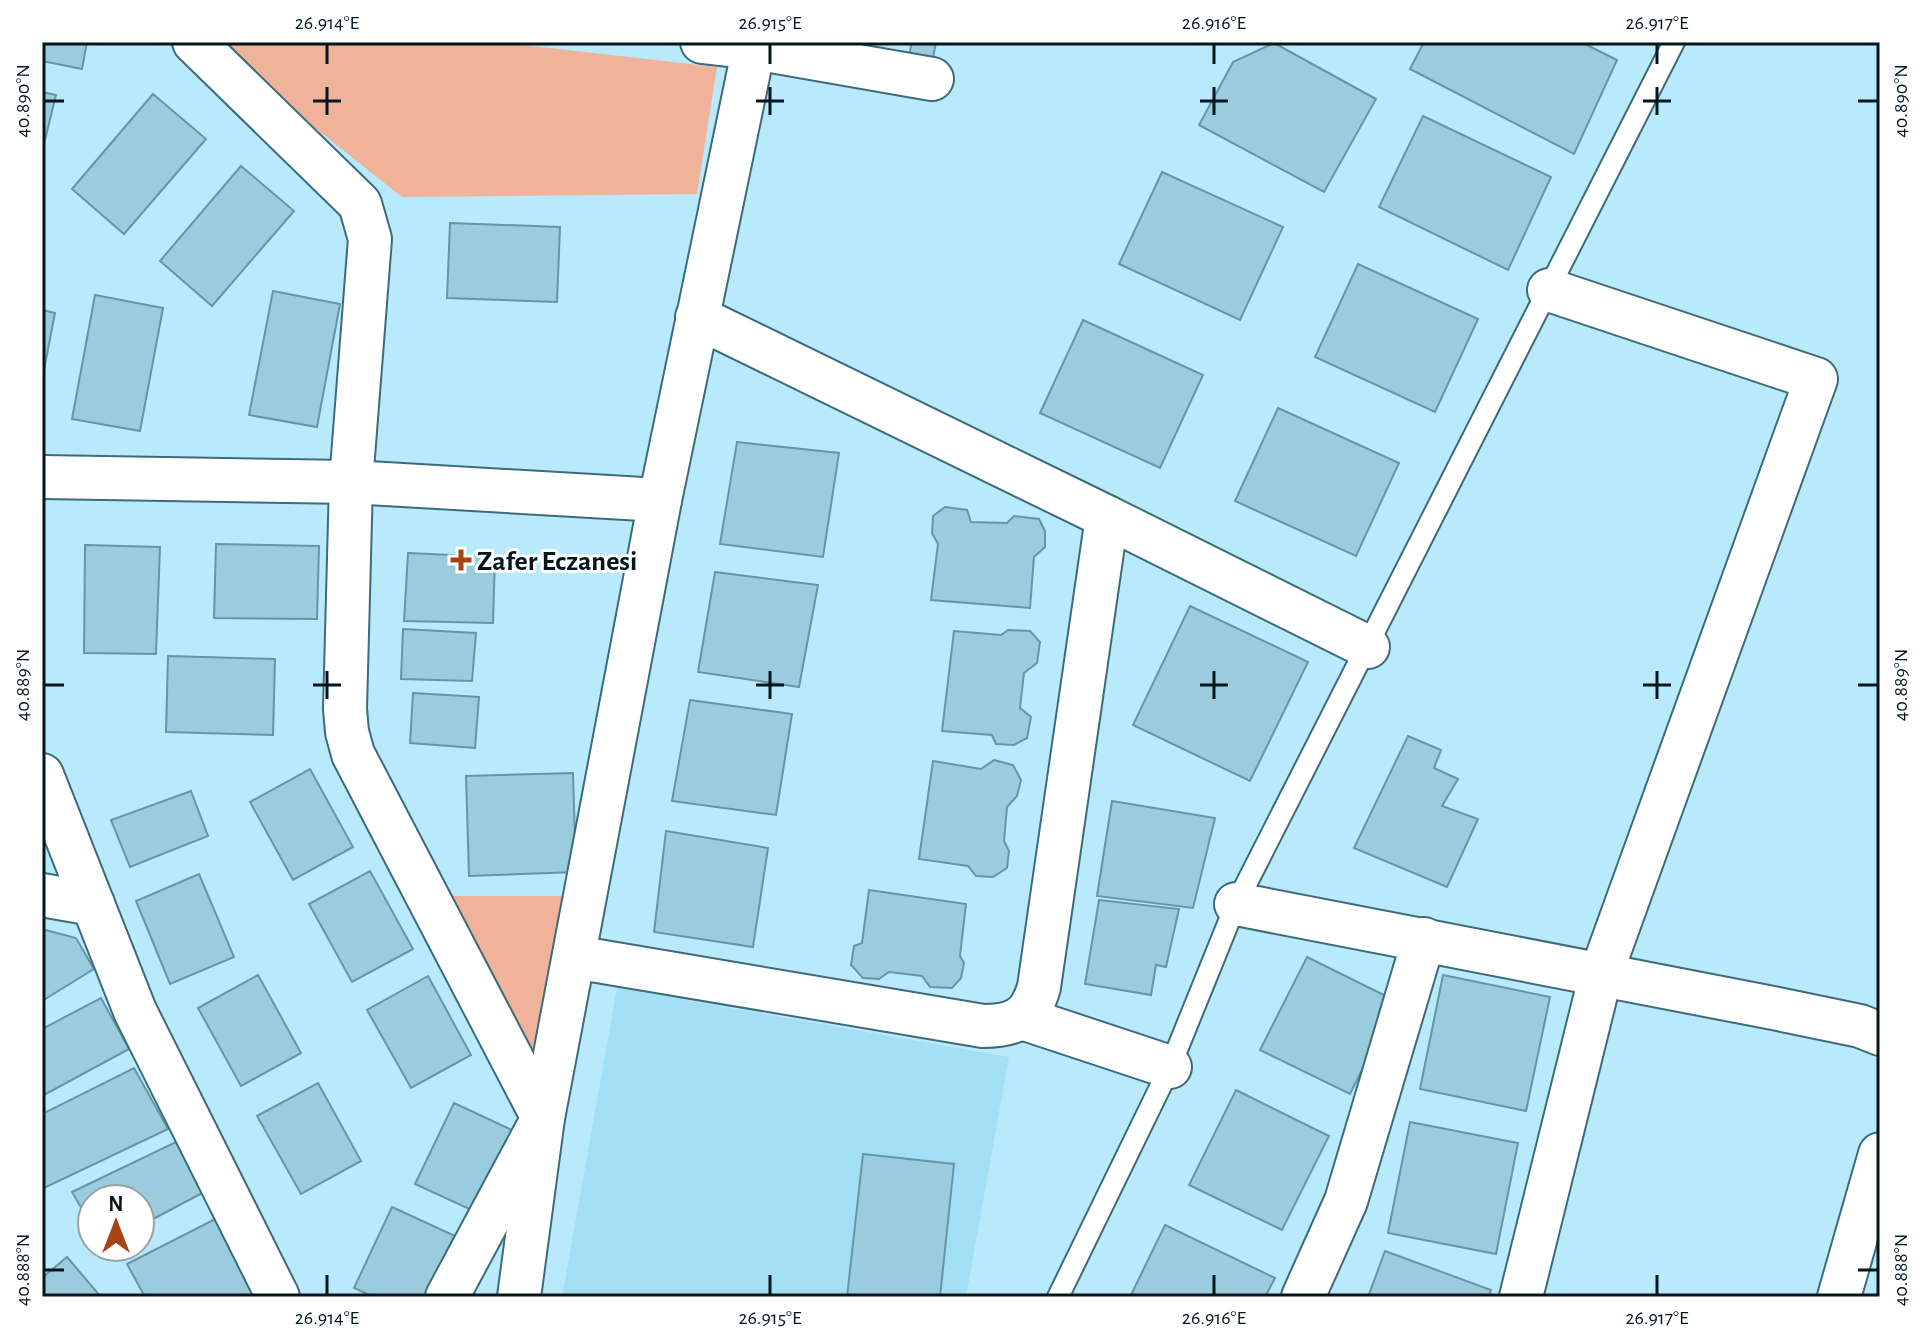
<svg xmlns="http://www.w3.org/2000/svg" width="1922" height="1339" font-family="'Alegreya Sans',sans-serif">
  <style>
    .built { fill: #a3dff4 }
    .green { fill: #f1b29a }
    .building { fill: #9accde; stroke: #6595a6; stroke-width: 2 }
    .lines { fill: none; stroke-linecap: round; stroke-linejoin: round }
    .lane-casing { stroke: #3c6b7b; stroke-width: 24 }
    .street-casing { stroke: #3c6b7b; stroke-width: 46 }
    .lane { stroke: #fff; stroke-width: 20 }
    .street { stroke: #fff; stroke-width: 42 }
    .ticks { fill: none; stroke: #03161c; stroke-width: 3 }
    .poi-dot { fill: #a84314; stroke: #fff; stroke-width: 3 }
    .labels { text-anchor: middle; stroke-width: 6; stroke-linejoin: round; paint-order: stroke }
    .poi-label { font-size: 28px; font-weight: bold; fill: #03161c; stroke: #fff; text-anchor: start }
    .neatline { fill: none; stroke: #03161c; stroke-width: 3 }
    .ticks-label { font-size: 20px; text-anchor: middle; fill: #03161c }
  </style>
  <rect width="100%" height="100%" fill="#b8eafc"/>
  <path class="built" d="M617 988 1009 1057 966 1297H562Z"/>
  <g class="green">
    <path d="M223 42H497L717 67 697 194 402 197 217 50Z"/>
    <path d="M444 896H580L544 1072Z"/>
  </g>
  <g class="building">
    <path d="M42 42H87L82 69 42 61Z"/>
    <path d="M912 42H936L932 64 908 59Z"/>
    <path d="M1424 42H1581L1617 60 1574 154 1410 69Z"/>
    <path d="M1274 43 1376 99 1324 192 1199 125 1233 62Z"/>
    <path d="M42 92 56 95 42 152Z"/>
    <path d="M153 94 206 139 124 234 72 189Z"/>
    <path d="M1423 116 1551 177 1508 270 1379 207Z"/>
    <path d="M241 166 294 211 212 306 160 261Z"/>
    <path d="M1162 172 1283 227 1240 320 1119 264Z"/>
    <path d="M450 223 560 227 557 302 447 298Z"/>
    <path d="M1358 264 1478 319 1435 412 1315 357Z"/>
    <path d="M273 291 340 304 317 427 249 415Z"/>
    <path d="M95 295 163 308 140 431 72 419Z"/>
    <path d="M42 310 55 313 42 380Z"/>
    <path d="M1083 320 1203 375 1160 468 1040 413Z"/>
    <path d="M1278 408 1399 463 1356 556 1235 501Z"/>
    <path d="M737 442 839 453 823 557 720 544Z"/>
    <path d="M945 507 967 510 971 522 1007 523 1014 516 1039 519 1045 531V547L1034 557 1030 608 931 600 938 544 932 533 933 516Z"/>
    <path d="M216 544 319 546 317 619 214 618Z"/>
    <path d="M85 545 160 547 156 654 84 653Z"/>
    <path d="M408 553 495 557 493 623 404 621Z"/>
    <path d="M715 572 818 585 799 687 698 672Z"/>
    <path d="M1190 606 1308 662 1250 781 1133 725Z"/>
    <path d="M403 629 476 633 472 681 401 679Z"/>
    <path d="M1008 630 1030 631 1040 642 1037 663 1024 673 1020 708 1031 717 1027 738 1014 745 996 744 992 735 942 731 954 631 1001 635Z"/>
    <path d="M168 656 275 659 273 735 166 732Z"/>
    <path d="M413 693 479 697 475 748 410 743Z"/>
    <path d="M690 700 792 714 776 815 672 801Z"/>
    <path d="M1408 736 1441 750 1434 768 1458 779 1442 806 1478 819 1447 887 1354 848Z"/>
    <path d="M994 760 1013 765 1021 780 1017 796 1007 807 1004 841 1009 851 1007 868 993 877 976 876 968 866 919 859 933 761 981 769Z"/>
    <path d="M310 769 353 847 293 880 250 802Z"/>
    <path d="M573 773 576 872 469 876 466 776Z"/>
    <path d="M191 791 208 836 130 867 111 820Z"/>
    <path d="M1112 801 1215 818 1193 908 1097 896Z"/>
    <path d="M666 831 768 848 753 947 654 932Z"/>
    <path d="M370 871 413 949 352 982 309 904Z"/>
    <path d="M199 874 234 957 170 984 136 901Z"/>
    <path d="M869 890 966 904 960 956 964 963 961 978 952 988 930 987 922 976 889 972 879 979 863 978 851 965 854 946 862 943Z"/>
    <path d="M1099 900 1179 909 1166 967 1156 965 1151 995 1085 984Z"/>
    <path d="M42 929 76 938 94 969 42 1001Z"/>
    <path d="M1307 957 1396 1001 1350 1094 1260 1050Z"/>
    <path d="M258 975 301 1053 241 1086 198 1008Z"/>
    <path d="M1443 975 1550 997 1526 1111 1420 1089Z"/>
    <path d="M428 976 471 1055 411 1088 367 1010Z"/>
    <path d="M101 998 129 1049 42 1096V1029Z"/>
    <path d="M134 1068 168 1129 42 1189V1114Z"/>
    <path d="M318 1083 361 1161 301 1194 257 1116Z"/>
    <path d="M1236 1090 1329 1136 1282 1230 1189 1185Z"/>
    <path d="M454 1103 516 1132 478 1213 415 1184Z"/>
    <path d="M1410 1122 1518 1143 1496 1254 1388 1233Z"/>
    <path d="M178 1141 206 1191 140 1226V1199H92V1226L72 1192Z"/>
    <path d="M863 1154 954 1164 940 1297H847Z"/>
    <path d="M392 1207 455 1236 426 1297H374L354 1288Z"/>
    <path d="M221 1216 265 1297H145L127 1264Z"/>
    <path d="M1165 1225 1275 1278 1265 1297H1130Z"/>
    <path d="M1385 1251 1491 1290 1488 1297H1368Z"/>
    <path d="M67 1257 101 1297H42V1278Z"/>
  </g>
  <g class="lines">
    <g class="lane-casing">
      <path id="lane" d="M1058 1297 1170 1067 1236 904 1674 42"/>
    </g>
    <g class="street-casing">
      <g id="street">
        <path d="M194 42 360 204 370 239 351 482 345 709 347 732 353 754 543 1118 447 1297"/>
        <path d="M702 42 754 48 932 79"/>
        <path d="M42 477 351 482 660 500"/>
        <path d="M1107 517 1368 647"/>
        <path d="M42 775 135 1011 278 1297"/>
        <path d="M42 895 93 904"/>
        <path d="M1236 904 1778 1009 1860 1026 1880 1034"/>
        <path d="M574 957 983 1026C1014 1026 1030 1019 1039 987L1107 517 697 317"/>
        <path d="M1022 1018 1170 1067"/>
        <path d="M519 1297 543 1118 660 500 755 42"/>
        <path d="M1303 1297 1346 1201 1424 939"/>
        <path d="M1521 1297 1601 974 1816 379 1549 290"/>
        <path d="M1839 1297 1880 1154"/>
      </g>
    </g>
    <use href="#lane" class="lane"/>
    <use href="#street" class="street"/>
  </g>
  <path class="ticks" d="M327 44V64M770 44V64M1214 44V64M1657 44V64M327 87V115M770 87V115M1214 87V115M1657 87V115M44 101H64M313 101H341M756 101H784M1200 101H1228M1643 101H1671M1858 101H1878M327 671V699M770 671V699M1214 671V699M1657 671V699M44 685H64M313 685H341M756 685H784M1200 685H1228M1643 685H1671M1858 685H1878M44 1270H64M1858 1270H1878M327 1275V1295M770 1275V1295M1214 1275V1295M1657 1275V1295"/>
  <path class="poi-dot" d="M457 548h8v8h8v8h-8v8h-8v-8h-8v-8h8z"/>
  <g class="labels">
    <g class="poi-label">
      <text x="477" y="570">Zafer Eczanesi</text>
    </g>
  </g>
  <rect width="1922" height="1339" fill="none" stroke="#ffffff" stroke-width="88"/>
  <g transform="translate(116 1223)"><circle r="38" fill="#ffffff" stroke="#9aa2a4" stroke-width="2"/>
  <path d="M0-6L14 30L0 20L-14 30Z" fill="#a84314"/>
  <text y="-12" font-size="22" font-weight="bold" text-anchor="middle" fill="#03161c">N</text>
  </g>
  <rect x="44" y="44" width="1834" height="1251" class="neatline"/>
  <g class="ticks-label">
    <text x="327" y="29">26.914°E</text>
    <text x="770" y="29">26.915°E</text>
    <text x="1214" y="29">26.916°E</text>
    <text x="1657" y="29">26.917°E</text>
    <text transform="translate(22 101) rotate(-90)" y="7">40.890°N</text>
    <text transform="translate(1900 101) rotate(-90)" y="7">40.890°N</text>
    <text transform="translate(22 685) rotate(-90)" y="7">40.889°N</text>
    <text transform="translate(1900 685) rotate(-90)" y="7">40.889°N</text>
    <text transform="translate(22 1270) rotate(-90)" y="7">40.888°N</text>
    <text transform="translate(1900 1270) rotate(-90)" y="7">40.888°N</text>
    <text x="327" y="1324">26.914°E</text>
    <text x="770" y="1324">26.915°E</text>
    <text x="1214" y="1324">26.916°E</text>
    <text x="1657" y="1324">26.917°E</text>
  </g>
</svg>
